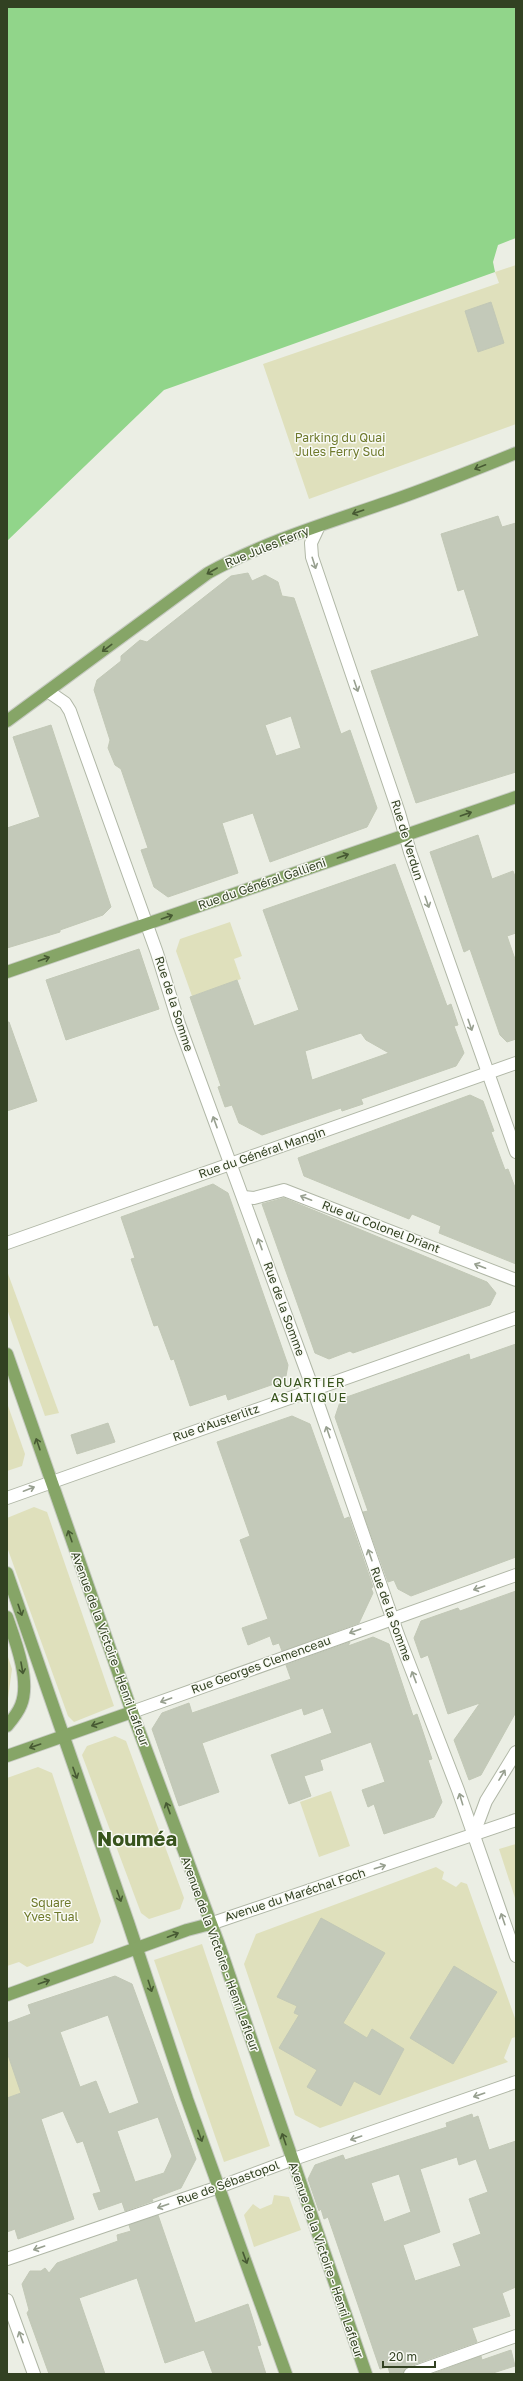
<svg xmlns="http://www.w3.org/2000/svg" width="523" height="2381" font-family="'Golos Text',sans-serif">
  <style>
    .green { fill: #dfe0bc }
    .water { fill: #91d58a }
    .building { fill: #c3c9b9; stroke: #c2c8b6; fill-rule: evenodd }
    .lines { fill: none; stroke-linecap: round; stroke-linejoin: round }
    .minor-casing { stroke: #b0b7a6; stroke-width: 14 }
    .major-casing { stroke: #c6cac1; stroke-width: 14 }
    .minor { stroke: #fff; stroke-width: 12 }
    .major { stroke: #86a567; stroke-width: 12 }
    .oneway { stroke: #475a33 }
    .oneway2 { stroke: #98a090 }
    .labels { text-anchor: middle; stroke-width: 3; stroke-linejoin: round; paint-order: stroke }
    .park-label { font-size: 12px; fill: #6e792b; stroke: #f9faf5 }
    .street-label { font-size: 12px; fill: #324122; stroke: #f9faf5 }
    .neighbourhood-label { font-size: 13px; letter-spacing: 1px; fill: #38541d; stroke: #f9faf5 }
    .town-label { font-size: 20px; font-weight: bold; fill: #38541d; stroke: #f9faf5 }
  </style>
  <rect width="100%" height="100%" fill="#ebeee4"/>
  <g class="green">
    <path d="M516 265V424L309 499 263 364 499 283 495 272Z"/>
    <path d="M230 922 242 956 234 959 241 979 192 996 176 951 180 939Z"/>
    <path d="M7 1271 59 1413 45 1416 7 1309Z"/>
    <path d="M7 1403 25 1454 22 1466 7 1471Z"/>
    <path d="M34 1507 47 1512 114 1706 74 1722 68 1716 7 1547V1518Z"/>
    <path d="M7 1654 12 1669 7 1706Z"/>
    <path d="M115 1736 126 1741 184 1898 180 1909 149 1919 141 1913 82 1755 87 1746Z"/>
    <path d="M38 1767 52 1773 101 1921 93 1943 27 1967 19 1962 7 1966V1778Z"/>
    <path d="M331 1791 350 1846 319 1857 300 1802Z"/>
    <path d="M516 1844V1901L499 1849Z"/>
    <path d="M436 1867 444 1872 442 1879 456 1887 461 1882 467 1884 516 2021V2037L512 2038 504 2058 508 2062 320 2128 295 2115 244 1964 256 1934Z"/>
    <path d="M202 1944 270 2146 224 2162 154 1960Z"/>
    <path d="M8 2053 21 2093 7 2098V2054Z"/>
    <path d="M274 2195 289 2197 301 2230 254 2247 244 2215 253 2204 260 2209 272 2204Z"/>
  </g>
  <path class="water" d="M7 7H516V238L498 245 493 262 495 272 164 390 7 541Z"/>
  <g class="building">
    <path d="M491 302 504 343 478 352 465 311Z"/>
    <path d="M498 516 502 527 516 523V772L416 803 371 671 479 636 464 589 458 591 441 534Z"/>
    <path d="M248 573 252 581 265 575 278 582 282 596 294 598 341 734 350 730 377 808 367 827 270 862 253 813 222 823 238 873 168 897 154 887 141 850 148 848 121 769 115 765 108 748 110 740 94 690 97 680 121 661V656L140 640 147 642 231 576ZM291 716 301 748 276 756 265 725Z"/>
    <path d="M51 725 111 907 103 915 60 930V932L7 948V828L40 817 13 737Z"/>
    <path d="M478 835 492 879 513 871 516 879V933L507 936 516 962V1039L507 1042 500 1035 470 949 464 952 430 852Z"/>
    <path d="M395 864 447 1006 451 1004 458 1025 454 1026 464 1053 456 1066 361 1099 363 1104 342 1111 341 1108 262 1135 239 1123 232 1105 225 1107 218 1087 221 1086 190 997 237 980 254 1026 299 1010 263 910ZM361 1033 366 1040 389 1053 312 1080 305 1051Z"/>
    <path d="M139 949 159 1009 66 1040 46 980Z"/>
    <path d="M7 1022H9L37 1101 7 1111Z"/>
    <path d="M470 1095 483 1101 494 1131 491 1132 505 1170 508 1169 516 1190V1264L439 1233 441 1226 412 1214 409 1219 304 1176 298 1158Z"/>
    <path d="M213 1184 228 1193 288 1365 286 1376 277 1383 228 1400 226 1394 190 1406 174 1359 171 1360 158 1325 154 1326 131 1259 135 1258 121 1217Z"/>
    <path d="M284 1198 487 1282 496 1293 490 1305 353 1353 350 1351 329 1359 315 1353 262 1204Z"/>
    <path d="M516 1344V1557L411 1596 398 1589 394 1580 388 1582 363 1512 368 1511 335 1417 341 1399 469 1354 470 1360Z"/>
    <path d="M292 1416 310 1424 344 1519 349 1517 373 1587 371 1588 373 1593 359 1623 282 1651 279 1643 273 1645 270 1636 248 1645 242 1628 268 1619 240 1540 250 1536 217 1442Z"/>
    <path d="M108 1423 115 1442 77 1454 71 1435Z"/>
    <path d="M516 1591V1712L481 1775 469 1780 454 1740 480 1703 448 1714 428 1655 421 1658 414 1638 421 1621 458 1608 460 1611Z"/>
    <path d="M373 1637 389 1644 413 1716 417 1714 432 1759 428 1760 442 1802 434 1817 384 1834 374 1804 368 1807 362 1790 385 1782 371 1742 320 1760 323 1770 304 1776 311 1796 289 1804 271 1755 332 1733 323 1708 304 1715 302 1708 202 1743 219 1792 179 1806 152 1729 162 1713 189 1703 192 1713 291 1679 286 1665 350 1642 348 1646Z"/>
    <path d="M321 1918 385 1953 343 2023 367 2038 372 2029 404 2049 380 2095 354 2081 341 2106 307 2087 317 2070 279 2048 299 2015 294 2013 297 2006 277 1997Z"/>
    <path d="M454 1966 497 1992 453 2064 410 2038Z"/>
    <path d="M115 1976 132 1984 196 2159 181 2188 152 2199 153 2201 125 2211 122 2202 99 2210 93 2194 101 2192 83 2141 77 2143 63 2111 41 2119 74 2219 18 2239 15 2229 7 2232V2098L21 2093 7 2052V2023L31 2014 28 2005ZM108 2015 139 2103 109 2114 96 2081 80 2087 60 2032ZM158 2117 172 2156 164 2173 135 2182 117 2131Z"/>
    <path d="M472 2114 473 2118 478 2116 489 2150 516 2141V2287L502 2293 510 2316 472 2328 477 2342 407 2367 403 2374H390L388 2367 380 2369 328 2217 324 2219 321 2209 319 2211 308 2179 315 2165 343 2155 345 2160 447 2127 446 2123ZM457 2157 459 2165 476 2159 488 2192 469 2199 481 2234 453 2244 461 2266 415 2281 403 2245 440 2232 420 2169ZM399 2174 411 2212 384 2222 371 2183Z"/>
    <path d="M158 2215 195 2323 248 2304 261 2345 257 2346 266 2374H213L204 2350 165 2363 137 2278 79 2298 105 2374H49L27 2313 29 2310 22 2284 30 2271H41L45 2268 49 2273 57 2263 118 2241 117 2235 131 2231 129 2225Z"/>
    <path d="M511 2350 515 2366 490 2374H432L481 2356 482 2360Z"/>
  </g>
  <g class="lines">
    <g class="minor-casing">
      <g id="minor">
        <path d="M319 526 311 543 312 557 399 813 410 852 516 1152"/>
        <path d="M49 692 65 703 70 711 157 953 179 1024 313 1389 398 1635 458 1790 516 1956"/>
        <path d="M243 1197 254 1198 284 1190 516 1280"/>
        <path d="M7 1243 516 1063"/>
        <path d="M7 1498 516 1318"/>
        <path d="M132 1712 516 1575"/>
        <path d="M473 1836 486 1801 516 1752"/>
        <path d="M210 1924 516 1820"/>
        <path d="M7 2259 219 2187 291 2160 516 2082"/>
        <path d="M7 2300 34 2374"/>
        <path d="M410 2374 516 2336"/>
      </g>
    </g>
    <g class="major-casing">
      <g id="major">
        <path d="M7 721 208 573C264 542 327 523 388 502 431 487 474 470 516 453"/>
        <path d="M7 972 516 797"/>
        <path d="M7 1354 132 1712 218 1942 366 2374"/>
        <path d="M7 1573 128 1922 187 2099 286 2374"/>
        <path d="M7 1617C15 1640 31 1681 21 1705 18 1713 12 1720 7 1726"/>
        <path d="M7 1756 132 1712"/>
        <path d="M7 1995 187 1930 210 1924"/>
      </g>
    </g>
    <use href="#minor" class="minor"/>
    <use href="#major" class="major"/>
  </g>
  <defs><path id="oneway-shaft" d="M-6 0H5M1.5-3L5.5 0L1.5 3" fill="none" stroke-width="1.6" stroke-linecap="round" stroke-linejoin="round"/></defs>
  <g class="oneway">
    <use href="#oneway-shaft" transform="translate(480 467) rotate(158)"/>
    <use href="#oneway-shaft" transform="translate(358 512) rotate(161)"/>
    <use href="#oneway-shaft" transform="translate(212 571) rotate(150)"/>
    <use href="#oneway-shaft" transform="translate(107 648) rotate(143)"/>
    <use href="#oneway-shaft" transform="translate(466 814) rotate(-19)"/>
    <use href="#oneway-shaft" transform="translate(343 856) rotate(-19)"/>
    <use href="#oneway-shaft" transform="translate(167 917) rotate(-19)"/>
    <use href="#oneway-shaft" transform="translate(44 959) rotate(-19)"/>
    <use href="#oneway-shaft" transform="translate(38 1444) rotate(-109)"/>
    <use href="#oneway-shaft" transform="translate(70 1536) rotate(-109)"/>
    <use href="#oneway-shaft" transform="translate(20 1610) rotate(71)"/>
    <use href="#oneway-shaft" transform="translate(22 1668) rotate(80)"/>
    <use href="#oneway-shaft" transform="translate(97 1724) rotate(161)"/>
    <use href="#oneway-shaft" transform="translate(35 1746) rotate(161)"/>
    <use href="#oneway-shaft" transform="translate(75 1773) rotate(70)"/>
    <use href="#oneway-shaft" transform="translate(168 1808) rotate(-110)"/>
    <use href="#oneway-shaft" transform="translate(119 1896) rotate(70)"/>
    <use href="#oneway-shaft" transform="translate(173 1935) rotate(-21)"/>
    <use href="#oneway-shaft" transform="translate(44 1982) rotate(-19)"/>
    <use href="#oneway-shaft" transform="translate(150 1986) rotate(72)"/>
    <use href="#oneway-shaft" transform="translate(200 2136) rotate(70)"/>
    <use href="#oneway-shaft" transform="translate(284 2139) rotate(-109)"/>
    <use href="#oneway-shaft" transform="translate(245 2258) rotate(70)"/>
  </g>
  <g class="oneway2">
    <use href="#oneway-shaft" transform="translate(314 563) rotate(72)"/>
    <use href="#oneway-shaft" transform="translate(356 686) rotate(71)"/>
    <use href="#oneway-shaft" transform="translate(427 902) rotate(71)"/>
    <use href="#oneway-shaft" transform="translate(470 1025) rotate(71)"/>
    <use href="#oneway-shaft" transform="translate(215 1122) rotate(-110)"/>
    <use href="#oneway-shaft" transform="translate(306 1198) rotate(-159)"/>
    <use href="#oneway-shaft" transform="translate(260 1244) rotate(-110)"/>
    <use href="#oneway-shaft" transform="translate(480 1266) rotate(-159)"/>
    <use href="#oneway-shaft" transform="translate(328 1432) rotate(-109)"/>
    <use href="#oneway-shaft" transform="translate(29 1489) rotate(-21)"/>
    <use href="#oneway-shaft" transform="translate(370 1555) rotate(-109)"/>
    <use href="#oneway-shaft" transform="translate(479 1588) rotate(161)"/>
    <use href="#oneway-shaft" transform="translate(355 1631) rotate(160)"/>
    <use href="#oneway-shaft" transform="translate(414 1677) rotate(-111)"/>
    <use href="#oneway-shaft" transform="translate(166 1700) rotate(160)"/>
    <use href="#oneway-shaft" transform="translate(502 1775) rotate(-59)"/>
    <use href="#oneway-shaft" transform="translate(461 1799) rotate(-107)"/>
    <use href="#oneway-shaft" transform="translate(380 1867) rotate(-18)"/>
    <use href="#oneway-shaft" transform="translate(503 1919) rotate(-109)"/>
    <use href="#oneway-shaft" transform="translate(479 2095) rotate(161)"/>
    <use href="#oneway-shaft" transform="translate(356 2138) rotate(161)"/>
    <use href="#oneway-shaft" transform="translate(163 2206) rotate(161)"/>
    <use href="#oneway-shaft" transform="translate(39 2248) rotate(161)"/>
    <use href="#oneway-shaft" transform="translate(21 2337) rotate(-110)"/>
  </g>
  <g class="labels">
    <g class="park-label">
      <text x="340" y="442">Parking du Quai<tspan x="340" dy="14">Jules Ferry Sud</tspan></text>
      <text x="51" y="1907">Square<tspan x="51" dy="14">Yves Tual</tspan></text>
    </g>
    <g class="street-label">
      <text transform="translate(267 547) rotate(-22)" y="4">Rue Jules Ferry</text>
      <text transform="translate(407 840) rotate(73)" y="4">Rue de Verdun</text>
      <text transform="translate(262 884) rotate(-19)" y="4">Rue du Général Gallieni</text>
      <text transform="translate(174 1004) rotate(72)" y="4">Rue de la Somme</text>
      <text transform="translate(262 1153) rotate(-19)" y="4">Rue du Général Mangin</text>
      <text transform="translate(381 1227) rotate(21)" y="4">Rue du Colonel Driant</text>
      <text transform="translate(284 1309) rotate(70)" y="4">Rue de la Somme</text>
      <text transform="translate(216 1423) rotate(-19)" y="4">Rue d'Austerlitz</text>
      <text transform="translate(391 1614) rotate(70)" y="4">Rue de la Somme</text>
      <text transform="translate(110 1649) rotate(70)" y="4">Avenue de la Victoire - Henri Lafleur</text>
      <text transform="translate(261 1665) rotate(-20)" y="4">Rue Georges Clemenceau</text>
      <text transform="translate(295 1895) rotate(-18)" y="4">Avenue du Maréchal Foch</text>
      <text transform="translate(220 1954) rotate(70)" y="4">Avenue de la Victoire - Henri Lafleur</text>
      <text transform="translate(228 2183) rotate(-20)" y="4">Rue de Sébastopol</text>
      <text transform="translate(326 2260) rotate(71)" y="4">Avenue de la Victoire - Henri Lafleur</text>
    </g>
    <g class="neighbourhood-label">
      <text x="309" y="1387">QUARTIER<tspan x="309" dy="15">ASIATIQUE</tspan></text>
    </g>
    <g class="town-label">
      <text x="137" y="1846">Nouméa</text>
    </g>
  </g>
  <rect width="523" height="2381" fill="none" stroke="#324122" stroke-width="16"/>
  <path d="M383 2361v6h52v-6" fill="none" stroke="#324122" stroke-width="2"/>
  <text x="389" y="2361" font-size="12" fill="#324122" stroke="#f9faf5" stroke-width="3" paint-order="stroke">20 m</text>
</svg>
